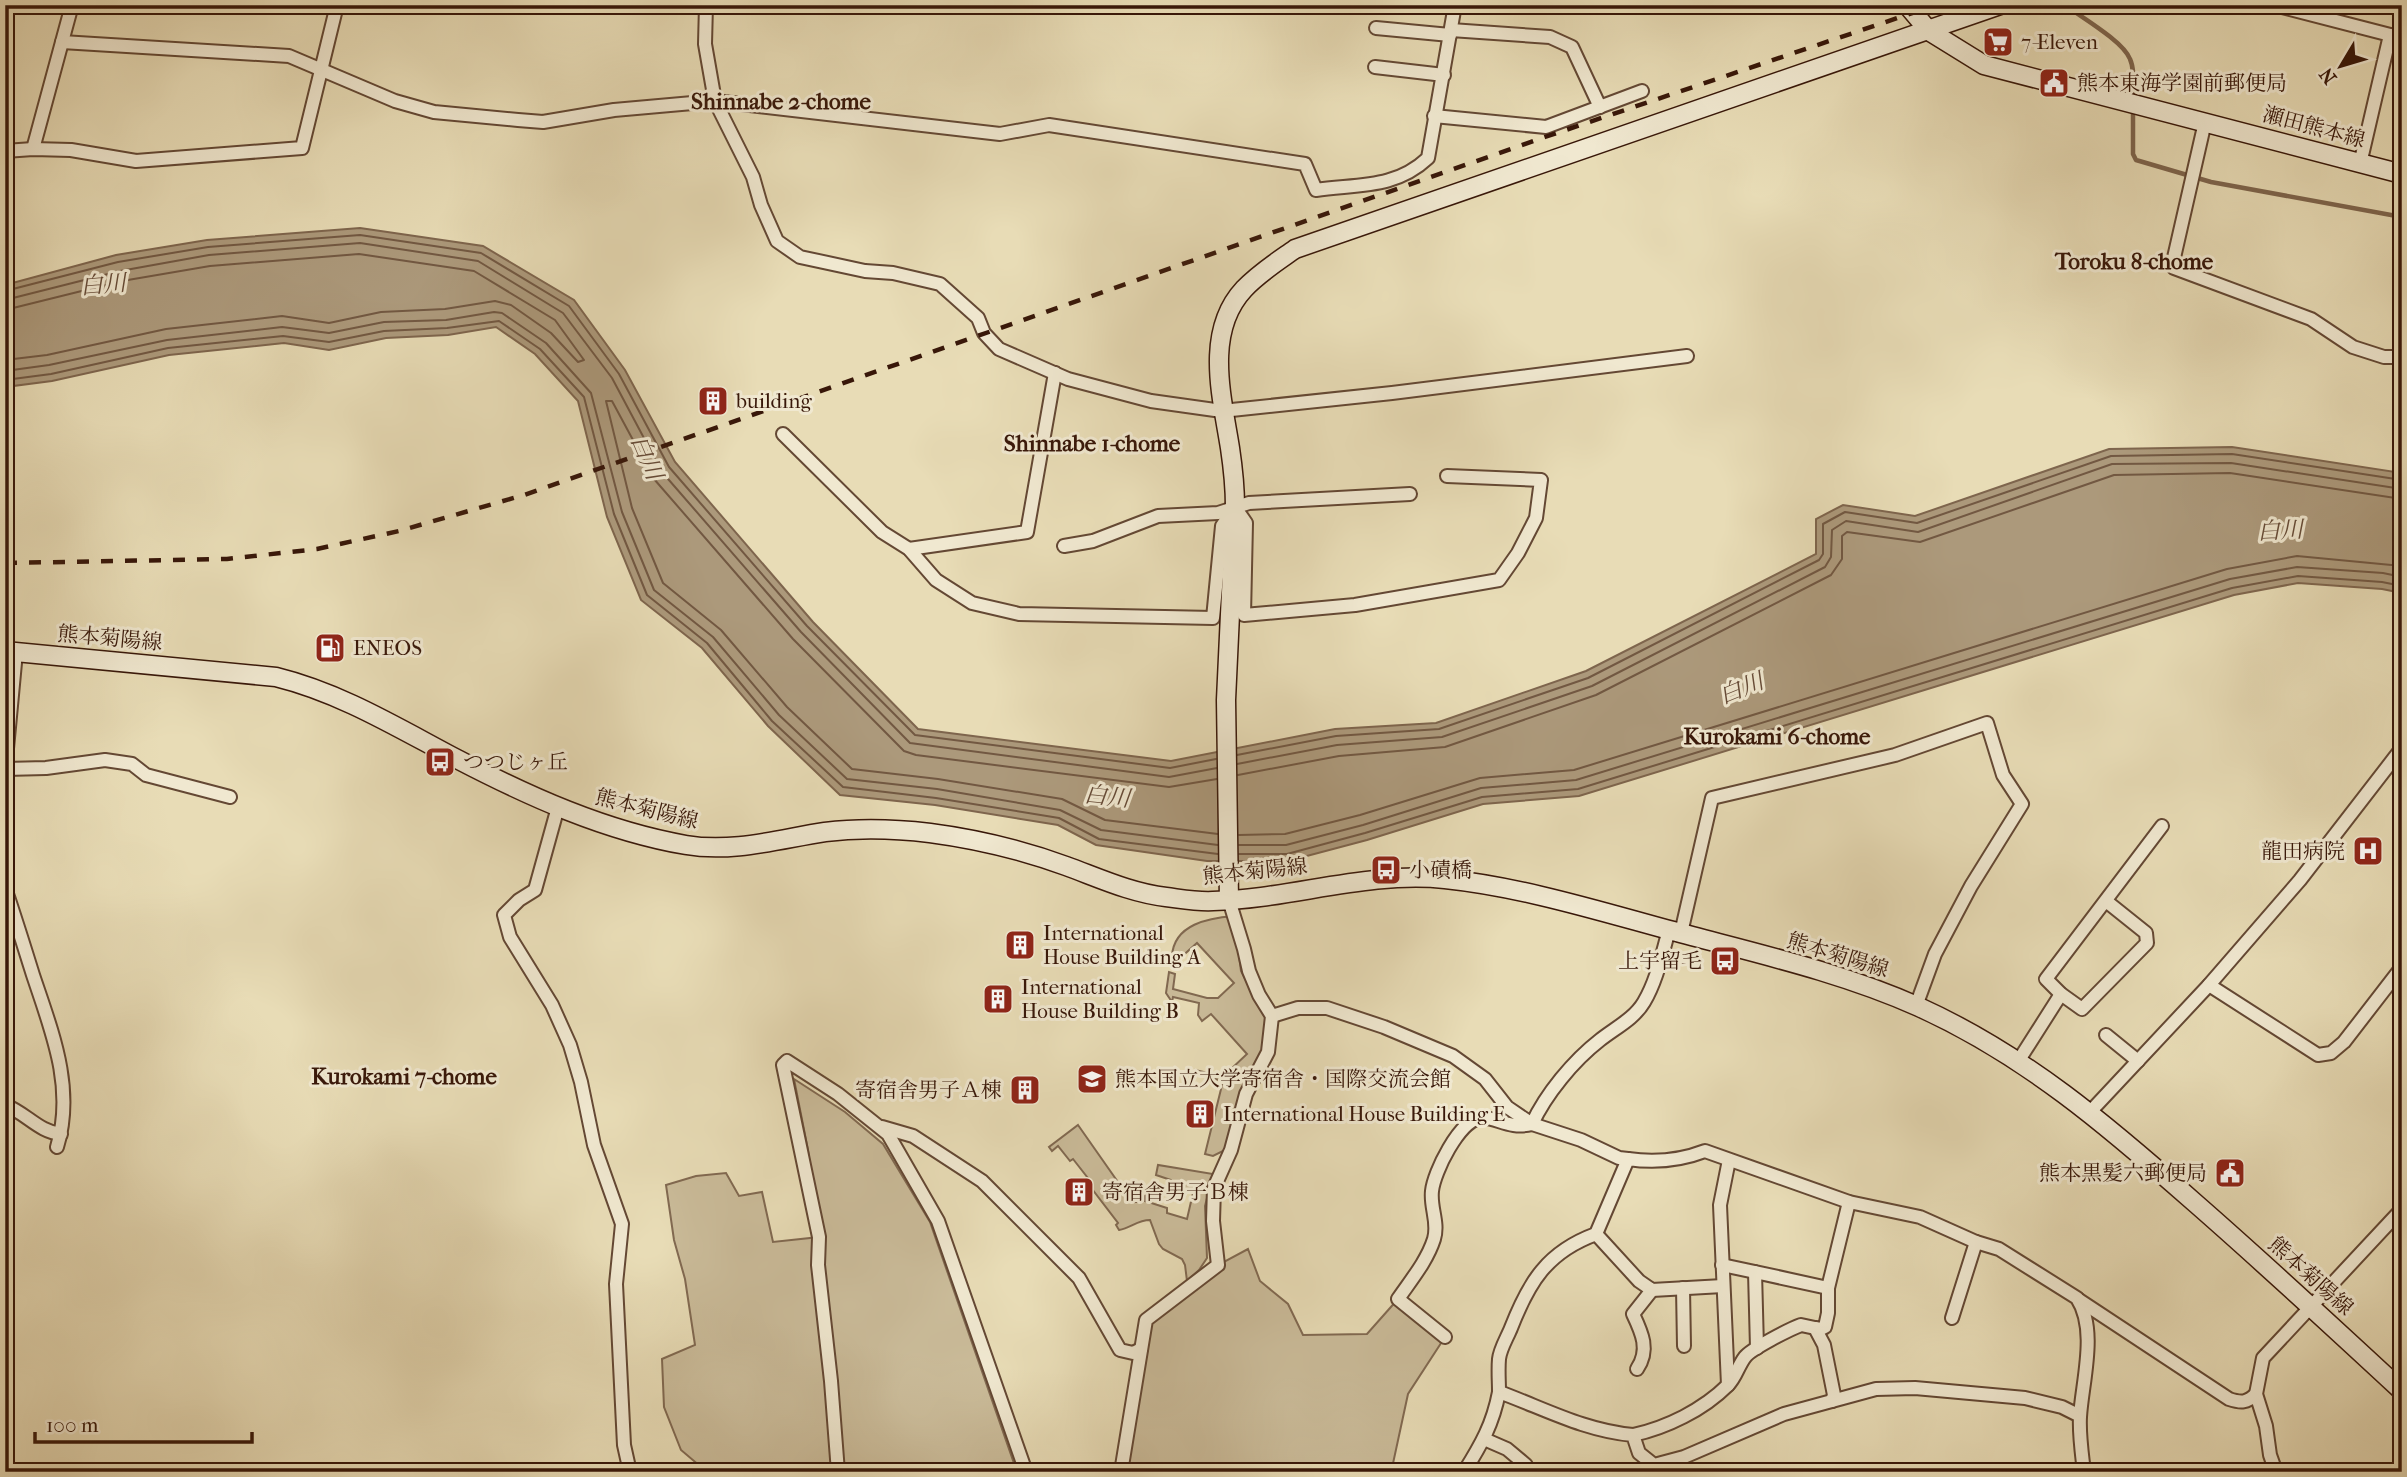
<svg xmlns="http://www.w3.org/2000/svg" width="2407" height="1477" font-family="'IM FELL French Canon','Noto Serif JP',serif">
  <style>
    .green { fill: #cabb99; stroke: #816951; stroke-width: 2 }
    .water { fill: #ac997b; stroke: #7e654d; stroke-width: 2 }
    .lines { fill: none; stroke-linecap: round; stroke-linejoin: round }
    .shore { stroke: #725842; stroke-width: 2 }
    .stream { stroke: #7e654d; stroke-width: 4.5 }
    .street-casing { stroke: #644834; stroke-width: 16 }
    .secondary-casing { stroke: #381709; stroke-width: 21 }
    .street { stroke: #f0e8d0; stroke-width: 12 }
    .secondary { stroke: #f0e8d0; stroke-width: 18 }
    .rail { stroke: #381709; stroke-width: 4.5; stroke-dasharray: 12 12; stroke-linecap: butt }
    .labels { text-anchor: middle; stroke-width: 6; stroke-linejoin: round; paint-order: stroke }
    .poi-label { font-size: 21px; fill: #381709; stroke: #f0e8d0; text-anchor: start }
    .street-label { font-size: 21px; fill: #381709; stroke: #f0e8d0 }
    .neighbourhood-label { font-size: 23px; font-weight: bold; fill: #381709; stroke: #f0e8d0 }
    .water-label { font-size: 23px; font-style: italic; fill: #664b37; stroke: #f0e8d0 }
  </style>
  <rect width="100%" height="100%" fill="#e8dcb6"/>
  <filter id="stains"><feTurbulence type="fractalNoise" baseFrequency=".00286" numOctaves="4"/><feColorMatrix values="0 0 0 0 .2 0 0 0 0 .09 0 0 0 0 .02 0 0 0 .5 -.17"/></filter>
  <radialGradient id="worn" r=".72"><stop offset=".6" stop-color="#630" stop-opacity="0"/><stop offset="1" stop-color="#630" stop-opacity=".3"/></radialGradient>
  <g class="green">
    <path d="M1234 916 1241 971 1266 1019 1264 1049 1251 1076 1230 1070 1247 1054 1211 1014 1202 1021 1198 1015 1199 1003 1173 997 1172 1002 1166 993 1169 972 1175 974 1173 989 1207 998H1218L1234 983 1197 943 1179 959 1172 956C1174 924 1209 918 1234 916Z"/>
    <path d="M1195 1070 1247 1082 1225 1150 1213 1156 1205 1154 1223 1081 1194 1074Z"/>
    <path d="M794 1079 845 1112 883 1144 930 1222 1017 1472H707L681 1450 664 1407 662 1359 695 1345 685 1279 674 1240 666 1185 696 1176 726 1173 739 1196 762 1192 773 1242 819 1237 808 1150Z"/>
    <path d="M1078 1125 1132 1202H1140L1145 1196V1201L1167 1208V1213L1187 1219 1193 1193 1172 1187 1171 1180 1156 1175 1158 1165 1213 1174 1205 1206 1207 1258 1199 1270 1187 1281 1185 1265 1182 1259 1163 1249 1159 1244 1150 1220C1137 1220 1131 1228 1119 1230L1116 1225 1118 1223 1089 1185 1091 1182 1073 1159 1070 1161 1058 1146 1052 1151 1049 1147Z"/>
    <path d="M1248 1249 1260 1281 1288 1304 1303 1335 1367 1334 1398 1299 1445 1337 1408 1394 1392 1468 1394 1472H1121L1146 1320 1218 1265Z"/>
  </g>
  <path class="water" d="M360 228 483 246 574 300 625 370 675 462 813 622 918 729 1171 761 1335 729 1436 723 1586 671 1816 554V519L1843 505 1915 516 2109 449 2232 447 2402 473V593L2382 589 2298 583 2234 595 1579 796 1483 804 1367 840 1288 861H1207L1096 845 1058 825 935 805 840 795 768 726 702 648 641 600 607 517 578 401 535 354 496 327 448 335 386 338 329 350 284 343 169 355 52 381 5 387V285L116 255 207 240Z"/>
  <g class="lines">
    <g class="shore">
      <path d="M5 291 118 262 208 247 360 235 481 253 569 306 619 374 669 467 807 626 915 735 1170 768 1216 759"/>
      <path d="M5 300 120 271 209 255 360 243 478 261 563 313 612 378 662 472 801 632 910 743 1169 777 1217 768"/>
      <path d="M5 310 122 281 210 266 359 254 474 271 555 320 584 360 578 362 551 333 511 305 495 301 445 309 381 312 329 323 282 316 166 329 47 355 5 360"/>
      <path d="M5 371 49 365 167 340 282 327 329 333 384 322 446 320 494 312 502 313 546 343 591 393 622 512 654 590 713 637 779 715 847 779 937 789 1060 810 1101 830 1218 845"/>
      <path d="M5 380 51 374 168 348 283 336 329 342 384 331 447 328 499 321 540 349 584 397 614 514 647 595 707 643 772 721 843 787 936 798 1059 818 1099 839 1218 854"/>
      <path d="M1237 755 1336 736 1439 729 1588 678 1819 560 1823 554V524L1845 512 1917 523 2111 456 2232 454 2402 480"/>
      <path d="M1237 764 1337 745 1442 737 1592 686 1825 567 1831 557 1832 530 1846 521 1918 532 2112 464 2231 463 2402 489"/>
      <path d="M1238 775 1339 756 1445 747 1596 695 1831 575 1842 559V536L1847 532 1920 542 2114 475 2230 473 2402 499"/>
      <path d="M1217 779 1169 787 916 755 904 751 793 639 654 479 612 401H606L632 508 663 583 721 630 787 707 852 769 938 779 1062 799 1105 820 1218 834"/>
      <path d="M1239 835 1285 834 1360 815 1480 778 1574 770 2227 569 2297 556 2402 566"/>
      <path d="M1239 845H1286L1363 825 1481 788 1576 780 2230 579 2297 567 2383 573 2402 577"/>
      <path d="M1239 854H1287L1365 833 1482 797 1578 789 2232 588 2298 576 2382 582 2402 586"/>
    </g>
    <g class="stream">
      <path d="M2065 5C2081 17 2123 41 2130 59 2135 70 2133 86 2133 98"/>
      <path d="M2133 110V154L2136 160 2211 182 2402 217"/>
    </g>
    <g class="street-casing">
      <g id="street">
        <path d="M706 5 705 44 715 101 753 177 761 205 777 241 800 257 865 271 893 273 940 284 978 318 984 333 999 349 1068 379 1151 401 1222 411 1392 393 1687 356"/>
        <path d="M2274 5 2402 38"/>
        <path d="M1376 28 1450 35"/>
        <path d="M1451 30 1550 37 1572 47 1600 107"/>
        <path d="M62 42 289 56 395 101 434 112 518 120 543 122 614 110 715 101 1000 134 1049 125 1305 164 1316 190C1358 184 1395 189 1428 158L1455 5"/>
        <path d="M1375 67 1444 75"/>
        <path d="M1434 116 1546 127 1642 91"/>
        <path d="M2205 122 2173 262 2174 268 2311 319 2353 347 2384 357H2402"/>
        <path d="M33 149 72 5"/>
        <path d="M5 151 33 149 71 150 136 161 302 148 337 5"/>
        <path d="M2360 164 2390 35"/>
        <path d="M783 434 882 532 909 549 936 580 972 603 1019 614 1213 618 1222 526 1235 507 1246 523 1244 615 1355 605 1499 580 1518 553 1536 518 1541 480 1447 476"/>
        <path d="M1064 546 1093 541 1158 516 1218 513 1249 503 1410 494"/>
        <path d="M909 549 1027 532 1055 373"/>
        <path d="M5 769 46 768 105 760 132 764 146 775 230 797"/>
        <path d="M5 770 16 652"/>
        <path d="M558 807 535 890 519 900 504 915 510 937 552 1005 570 1045 581 1082 594 1145 622 1224 616 1284 624 1445 630 1472"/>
        <path d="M5 888C15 917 24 946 33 975 52 1032 75 1088 57 1147"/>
        <path d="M2106 901 2146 933 2147 943 2082 1009 2061 994 2046 979 2162 826"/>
        <path d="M1681 933 1712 798 1895 755 1987 723 2003 775 2022 804 1971 886 1935 954 1916 1006"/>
        <path d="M2209 985 2318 1055 2331 1053 2344 1042 2402 967"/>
        <path d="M1272 1016 1298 1008H1327L1384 1027 1453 1056 1485 1079 1507 1107 1532 1124 1581 1140 1619 1158 1628 1159"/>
        <path d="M2106 1035 2138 1061"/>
        <path d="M2019 1060 2061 994"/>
        <path d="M5 1105C26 1113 39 1132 61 1134"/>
        <path d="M2090 1112 2209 985 2300 880 2402 748"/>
        <path d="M882 1127 913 1136 982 1181 1079 1278 1120 1350 1133 1353 1141 1349"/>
        <path d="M1596 1234 1639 1281 1652 1290 1723 1286"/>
        <path d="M1722 1265 1755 1272"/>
        <path d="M1683 1288 1684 1346"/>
        <path d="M1828 1288 1849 1202"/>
        <path d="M2079 1300 2229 1399C2241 1403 2247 1403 2256 1394"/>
        <path d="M1952 1318 1976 1242"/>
        <path d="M1445 1337 1398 1299C1411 1280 1427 1261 1434 1239 1439 1222 1430 1208 1432 1191 1434 1172 1459 1121 1480 1118 1496 1116 1508 1130 1532 1124 1546 1094 1573 1061 1600 1040 1615 1028 1634 1019 1644 1002 1657 980 1662 954 1669 930"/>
        <path d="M1757 1348 1755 1272 1828 1288V1313L1825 1327 1821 1329 1815 1328"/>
        <path d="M1637 1369C1650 1350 1642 1333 1633 1314L1652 1290"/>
        <path d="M1728 1385 1720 1205 1729 1160"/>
        <path d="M2080 1416 2062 1407 2025 1398 1915 1388 1876 1389 1784 1414 1684 1457 1654 1465 1639 1453 1633 1435C1585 1431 1543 1408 1499 1392 1499 1381 1498 1370 1499 1359 1500 1349 1507 1338 1511 1328 1529 1282 1547 1252 1596 1234L1628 1159C1655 1163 1679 1161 1705 1151L1849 1202 1920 1217 1976 1242 1999 1249 2077 1298C2098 1330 2082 1382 2080 1417 2079 1435 2082 1454 2084 1472"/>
        <path d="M1633 1435C1666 1428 1703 1410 1728 1385 1736 1377 1738 1366 1745 1357 1751 1349 1790 1329 1801 1325L1815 1328 1824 1345 1834 1395 1832 1401"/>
        <path d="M1484 1439 1507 1449 1526 1465"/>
        <path d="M838 1472 831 1381 818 1265 819 1237 783 1065 787 1061 838 1094 888 1134 938 1221 1026 1472"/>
        <path d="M1121 1472 1146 1320 1218 1265 1213 1221 1214 1188 1231 1150 1246 1094 1268 1052 1272 1016 1259 995 1249 971 1244 949 1229 900"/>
        <path d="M1464 1472C1481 1445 1493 1424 1499 1392"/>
        <path d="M2276 1472 2270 1455 2266 1426 2256 1394 2263 1358 2402 1209"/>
      </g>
    </g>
    <g class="secondary-casing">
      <g id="secondary">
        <path d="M1907 5 1929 31 1984 65 2402 174"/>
        <path d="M5 651 276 677C341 693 398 728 457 759 528 796 605 831 686 845 733 853 779 839 825 832 858 828 896 829 930 833 976 839 1022 850 1066 866 1099 878 1131 893 1166 897 1182 899 1198 902 1213 901 1291 899 1366 871 1445 879 1522 887 1599 911 1673 931 1755 953 1841 972 1919 1007 2025 1055 2108 1126 2194 1202 2265 1264 2333 1327 2402 1391"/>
        <path d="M1229 900 1226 700 1235 507C1235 487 1233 468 1230 448 1222 397 1204 332 1244 289 1259 273 1278 261 1295 249L2000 5"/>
      </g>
    </g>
    <use href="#street" class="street"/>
    <use href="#secondary" class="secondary"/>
    <path class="rail" d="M5 563 227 559 317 549 399 531 524 495 1545 137 1936 5"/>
  </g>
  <defs>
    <g id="supermarket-square" transform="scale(1.575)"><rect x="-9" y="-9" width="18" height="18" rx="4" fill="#8f2418" stroke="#f0e8d0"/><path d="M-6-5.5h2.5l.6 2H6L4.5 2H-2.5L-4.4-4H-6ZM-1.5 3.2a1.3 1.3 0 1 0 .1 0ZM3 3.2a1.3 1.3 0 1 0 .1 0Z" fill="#fff"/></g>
    <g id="civic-square" transform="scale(1.575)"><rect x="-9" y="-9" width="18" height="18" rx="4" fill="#8f2418" stroke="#f0e8d0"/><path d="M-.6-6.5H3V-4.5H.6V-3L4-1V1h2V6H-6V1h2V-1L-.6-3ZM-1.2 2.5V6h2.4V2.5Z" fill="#fff"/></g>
    <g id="building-square" transform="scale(1.575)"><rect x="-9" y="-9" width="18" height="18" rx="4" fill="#8f2418" stroke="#f0e8d0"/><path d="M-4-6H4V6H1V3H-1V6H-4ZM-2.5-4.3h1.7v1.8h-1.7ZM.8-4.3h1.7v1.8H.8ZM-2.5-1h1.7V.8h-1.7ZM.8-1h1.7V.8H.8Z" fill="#fff"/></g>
    <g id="fuel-square" transform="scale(1.575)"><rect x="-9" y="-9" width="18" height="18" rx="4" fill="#8f2418" stroke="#f0e8d0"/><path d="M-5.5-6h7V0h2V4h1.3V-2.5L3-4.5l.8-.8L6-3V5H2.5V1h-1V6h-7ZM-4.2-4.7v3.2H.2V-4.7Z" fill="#fff"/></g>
    <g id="bus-square" transform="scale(1.575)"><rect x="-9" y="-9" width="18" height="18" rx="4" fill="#8f2418" stroke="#f0e8d0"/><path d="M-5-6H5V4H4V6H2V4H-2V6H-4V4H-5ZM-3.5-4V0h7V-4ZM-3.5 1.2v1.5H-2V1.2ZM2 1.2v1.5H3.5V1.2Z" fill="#fff"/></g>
    <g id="hospital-square" transform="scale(1.575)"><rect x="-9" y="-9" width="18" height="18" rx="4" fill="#8f2418" stroke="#f0e8d0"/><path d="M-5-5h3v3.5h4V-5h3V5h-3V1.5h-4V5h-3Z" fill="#fff"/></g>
    <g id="university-square" transform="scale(1.575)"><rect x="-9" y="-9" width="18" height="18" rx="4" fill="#8f2418" stroke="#f0e8d0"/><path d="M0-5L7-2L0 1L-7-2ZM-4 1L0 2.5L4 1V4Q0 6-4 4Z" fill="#fff"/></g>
  </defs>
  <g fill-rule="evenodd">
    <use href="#supermarket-square" x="1998" y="42"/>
    <use href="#civic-square" x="2054" y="83"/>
    <use href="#building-square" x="713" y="401"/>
    <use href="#fuel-square" x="330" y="648"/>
    <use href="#bus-square" x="440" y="762"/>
    <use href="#hospital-square" x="2368" y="851"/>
    <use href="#bus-square" x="1386" y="870"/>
    <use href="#building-square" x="1020" y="945"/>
    <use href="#bus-square" x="1725" y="961"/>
    <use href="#building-square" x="998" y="999"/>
    <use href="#university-square" x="1092" y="1079"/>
    <use href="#building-square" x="1025" y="1090"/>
    <use href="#building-square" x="1200" y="1114"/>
    <use href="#civic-square" x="2230" y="1173"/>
    <use href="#building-square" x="1079" y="1192"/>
  </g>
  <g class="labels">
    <g class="poi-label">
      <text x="2021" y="49">7-Eleven</text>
      <text x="2077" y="90">熊本東海学園前郵便局</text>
      <text x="736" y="408">building</text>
      <text x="353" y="655">ENEOS</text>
      <text x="463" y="769">つつじヶ丘</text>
      <text x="2345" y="858" text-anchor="end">龍田病院</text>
      <text x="1409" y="877">小磧橋</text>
      <text x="1043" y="940">International<tspan x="1043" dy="24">House Building A</tspan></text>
      <text x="1702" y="968" text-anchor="end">上宇留毛</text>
      <text x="1021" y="994">International<tspan x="1021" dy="24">House Building B</tspan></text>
      <text x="1115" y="1086">熊本国立大学寄宿舎・国際交流会館</text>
      <text x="1002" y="1097" text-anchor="end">寄宿舎男子Ａ棟</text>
      <text x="1223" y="1121">International House Building E</text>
      <text x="2207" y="1180" text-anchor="end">熊本黒髪六郵便局</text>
      <text x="1102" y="1199">寄宿舎男子Ｂ棟</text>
    </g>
    <g class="street-label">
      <text transform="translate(2314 127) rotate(15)" y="7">瀬田熊本線</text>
      <text transform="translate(110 638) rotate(5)" y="7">熊本菊陽線</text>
      <text transform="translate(647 809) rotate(14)" y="7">熊本菊陽線</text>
      <text transform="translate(1255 871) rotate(-6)" y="7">熊本菊陽線</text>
      <text transform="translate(1838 955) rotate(17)" y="7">熊本菊陽線</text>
      <text transform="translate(2311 1276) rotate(42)" y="7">熊本菊陽線</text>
    </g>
    <g class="neighbourhood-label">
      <text x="781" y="109">Shinnabe 2-chome</text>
      <text x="2134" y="269">Toroku 8-chome</text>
      <text x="1092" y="451">Shinnabe 1-chome</text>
      <text x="1777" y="744">Kurokami 6-chome</text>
      <text x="404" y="1084">Kurokami 7-chome</text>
    </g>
    <g class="water-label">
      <text transform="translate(103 284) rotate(-5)" y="8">白川</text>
      <text transform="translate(647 457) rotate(67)" y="8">白川</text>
      <text transform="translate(2280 530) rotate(-3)" y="8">白川</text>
      <text transform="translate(1741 688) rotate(-22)" y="8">白川</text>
      <text transform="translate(1107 796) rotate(6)" y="8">白川</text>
    </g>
  </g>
  <rect width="2407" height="1477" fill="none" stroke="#e8dcb6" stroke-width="28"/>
  <rect x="7" y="7" width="2393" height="1463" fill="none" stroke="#381709" stroke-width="3.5"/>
  <rect x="14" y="14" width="2379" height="1449" fill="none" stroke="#381709" stroke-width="2"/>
  <g transform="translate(2341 66) rotate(232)" stroke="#f0e8d0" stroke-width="5" paint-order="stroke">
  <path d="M0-5L12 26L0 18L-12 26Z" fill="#381709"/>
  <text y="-10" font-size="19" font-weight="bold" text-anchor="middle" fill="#381709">N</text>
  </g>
  <path d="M35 1432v10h217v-10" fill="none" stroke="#381709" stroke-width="3.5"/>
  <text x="46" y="1432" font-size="21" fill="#381709" stroke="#f0e8d0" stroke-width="5" paint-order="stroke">100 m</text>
  <rect width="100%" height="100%" filter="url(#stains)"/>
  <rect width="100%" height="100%" fill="url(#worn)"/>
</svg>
